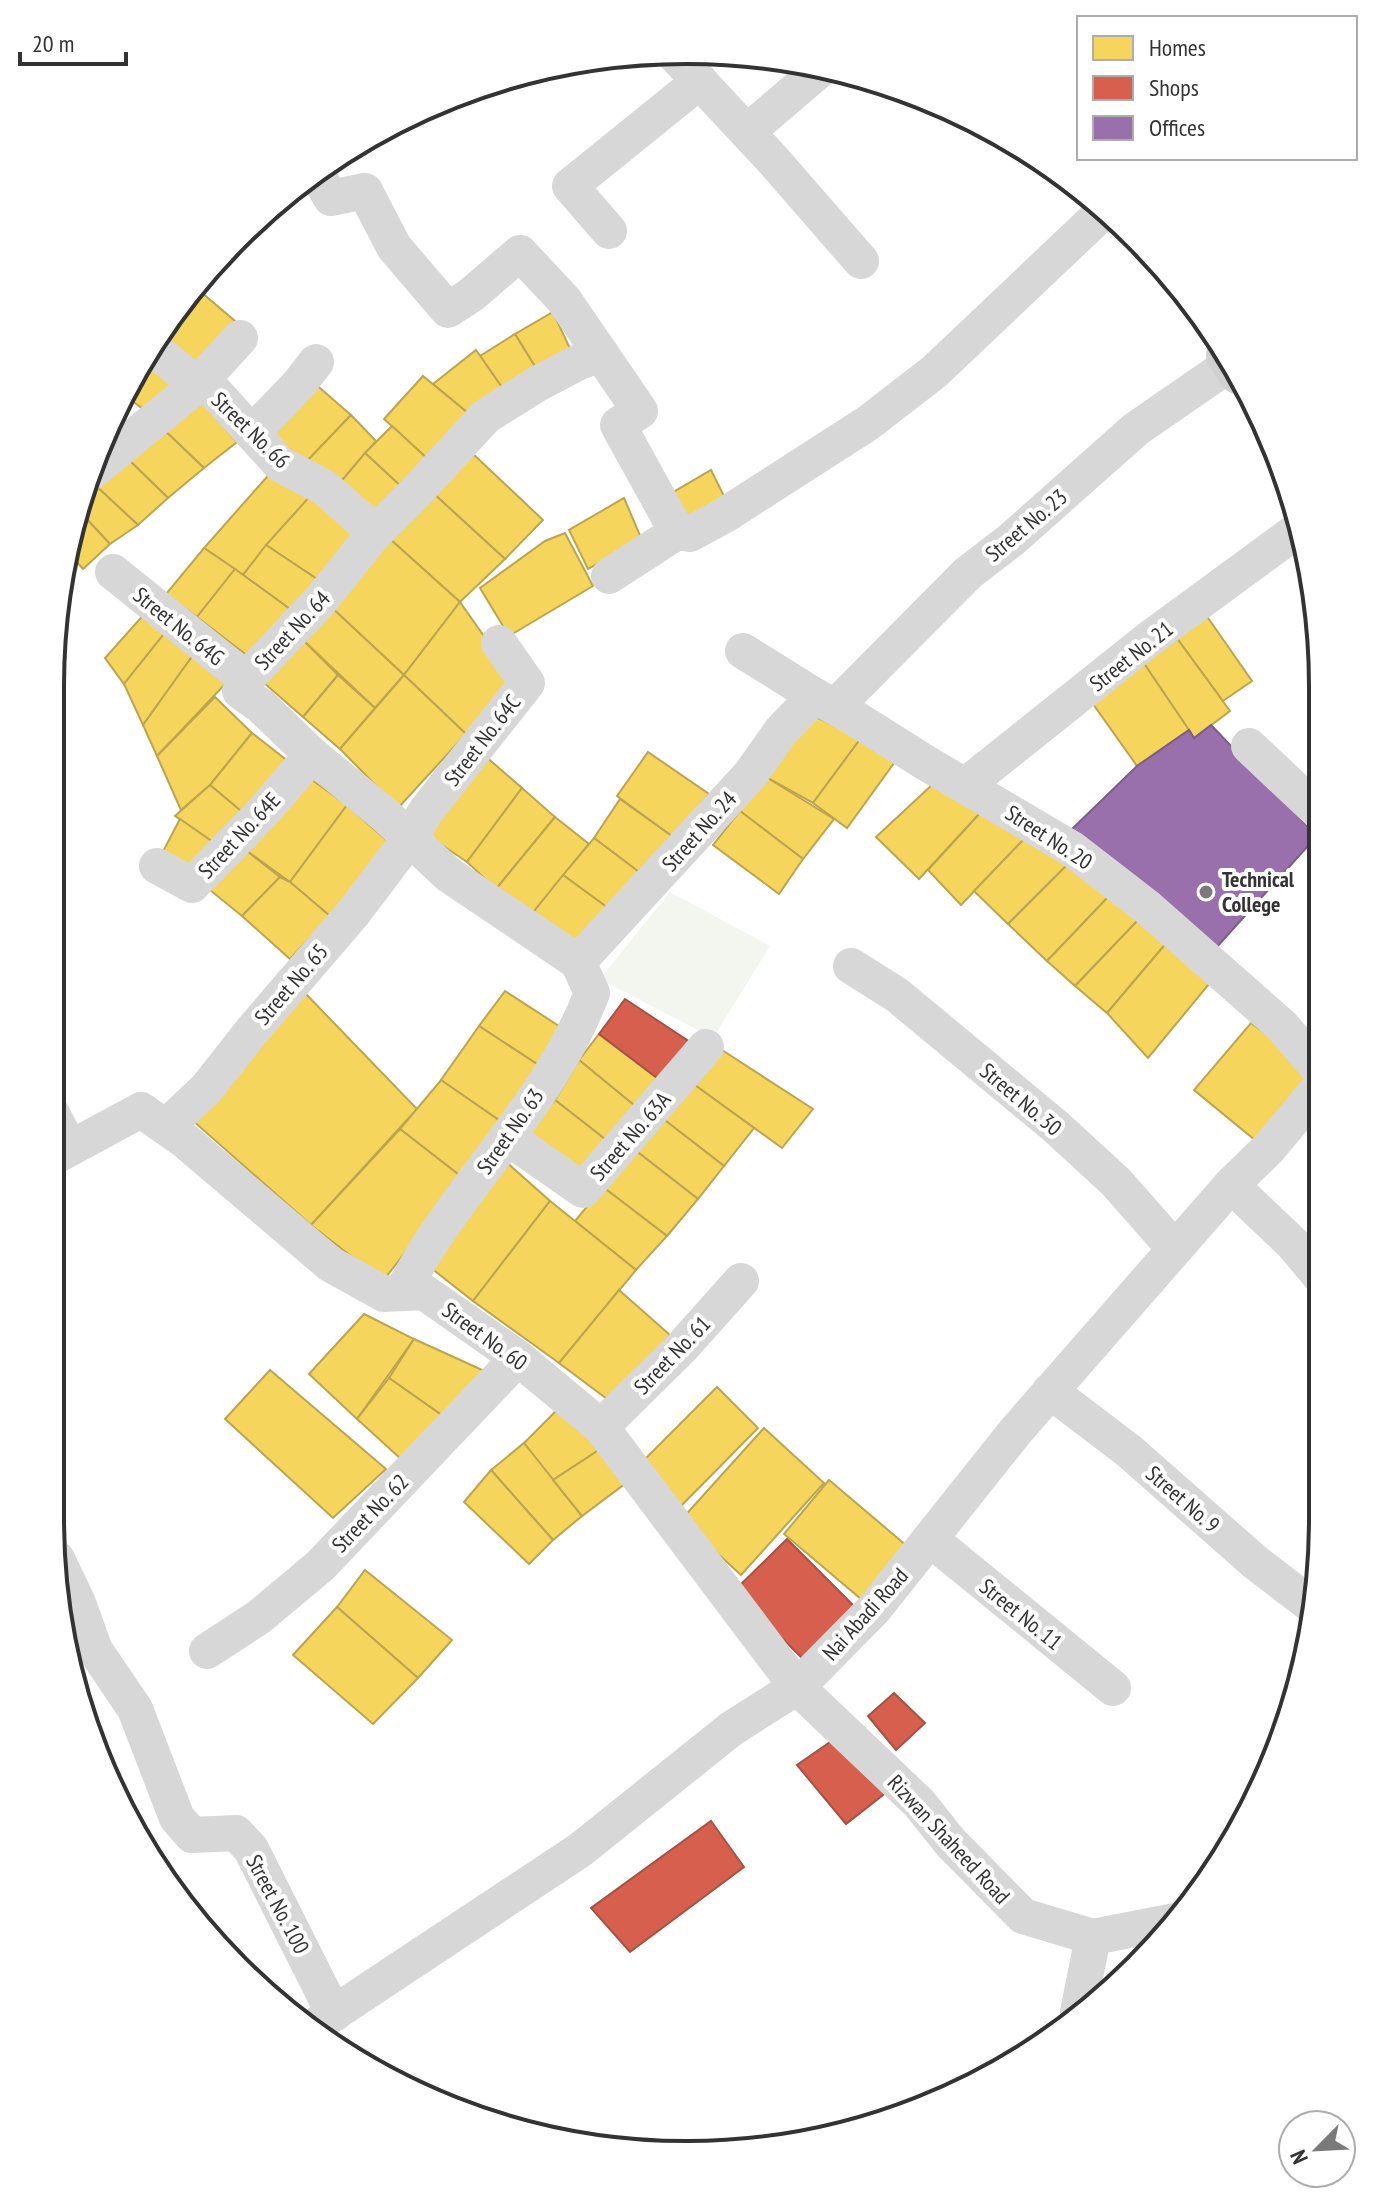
<svg xmlns="http://www.w3.org/2000/svg" width="1373" height="2205" font-family="'PT Sans Narrow',sans-serif">
  <style>
    .green { fill: #f2f6ee }
    .homes { fill: #f6d55c; stroke: #bca450; stroke-width: 2 }
    .shops { fill: #d6604d; stroke: #a55245; stroke-width: 2 }
    .offices { fill: #9970ab; stroke: #7a5e87; stroke-width: 2 }
    .lines { fill: none; stroke-linecap: round; stroke-linejoin: round }
    .street { stroke: #d7d7d7; stroke-width: 36 }
    .secondary { stroke: #d0d0d0; stroke-width: 44 }
    .poi-dot { fill: #7a7a7a; stroke: #fff; stroke-width: 3 }
    .labels { text-anchor: middle; stroke-width: 8; stroke-linejoin: round; paint-order: stroke }
    .street-label { font-size: 22px; fill: #333; stroke: #fff }
    .poi-label { font-size: 22px; font-weight: bold; fill: #333; stroke: #fff; text-anchor: start }
    .rim { fill: none; stroke: #333; stroke-width: 4 }
  </style>
  <rect width="100%" height="100%" fill="#fff"/>
  <path class="green" d="M670 892 770 946 713 1038 600 979Z"/>
  <g class="homes">
    <path d="M194 286 235 321 195 373 157 341 181 299Z"/>
    <path d="M553 312 573 355 539 373 515 334Z"/>
    <path d="M515 334 539 373 508 396 480 356Z"/>
    <path d="M476 350 508 396 474 418 433 384Z"/>
    <path d="M150 354 178 378 152 416 126 396Z"/>
    <path d="M423 376 474 418 431 462 384 419Z"/>
    <path d="M313 382 351 415 307 461 268 435Z"/>
    <path d="M194 393 237 442 204 468 161 427Z"/>
    <path d="M351 415 376 441 339 484 307 461Z"/>
    <path d="M392 426 431 462 405 490 365 453Z"/>
    <path d="M161 427 204 468 168 498 126 457Z"/>
    <path d="M471 452 543 520 505 559 433 493Z"/>
    <path d="M365 453 405 490 379 519 339 484Z"/>
    <path d="M126 457 168 498 138 525 95 485Z"/>
    <path d="M273 470 312 494 243 575 204 548Z"/>
    <path d="M711 470 726 500 679 526 665 497Z"/>
    <path d="M95 485 138 525 110 544 80 512 85 495Z"/>
    <path d="M433 493 505 559 460 602 390 539Z"/>
    <path d="M312 494 360 532 320 581 266 545Z"/>
    <path d="M624 498 642 540 588 569 569 530Z"/>
    <path d="M80 512 110 544 83 569 69 553Z"/>
    <path d="M565 533 593 586 509 636 480 588 545 541Z"/>
    <path d="M390 539 460 602 404 675 330 606Z"/>
    <path d="M266 545 320 581 294 612 243 575Z"/>
    <path d="M204 548 235 569 197 617 166 594Z"/>
    <path d="M235 569 294 612 253 660 197 617Z"/>
    <path d="M460 602 514 679 466 734 404 675Z"/>
    <path d="M330 606 404 675 375 708 302 639Z"/>
    <path d="M146 612 168 629 124 684 105 658Z"/>
    <path d="M1206 615 1252 681 1223 701 1176 637Z"/>
    <path d="M168 629 196 651 143 725 124 684Z"/>
    <path d="M1176 637 1230 711 1194 738 1143 662Z"/>
    <path d="M302 639 338 675 303 717 264 683Z"/>
    <path d="M196 651 229 680 157 756 143 725Z"/>
    <path d="M1143 662 1189 730 1137 766 1093 704Z"/>
    <path d="M338 675 375 708 340 749 303 717Z"/>
    <path d="M404 675 466 734 398 808 340 749Z"/>
    <path d="M215 697 252 733 210 785 181 810 157 756Z"/>
    <path d="M812 715 861 738 813 803 766 777Z"/>
    <path d="M252 733 289 762 247 816 210 785Z"/>
    <path d="M861 738 897 759 847 828 813 803Z"/>
    <path d="M648 752 709 794 673 837 617 796Z"/>
    <path d="M484 755 522 788 467 862 427 835Z"/>
    <path d="M305 775 347 805 290 882 243 848Z"/>
    <path d="M766 777 834 819 803 859 740 811Z"/>
    <path d="M934 783 981 812 919 879 876 837Z"/>
    <path d="M210 785 247 816 220 847 175 816Z"/>
    <path d="M522 788 555 817 496 889 467 862Z"/>
    <path d="M620 799 673 837 639 872 594 838Z"/>
    <path d="M347 805 393 846 330 916 290 882Z"/>
    <path d="M740 811 803 859 779 894 713 845Z"/>
    <path d="M981 812 1025 838 961 905 928 870Z"/>
    <path d="M555 817 589 844 531 915 496 889Z"/>
    <path d="M180 819 220 847 193 877 159 859Z"/>
    <path d="M594 838 639 872 608 908 563 875Z"/>
    <path d="M1025 838 1068 864 1008 924 974 891Z"/>
    <path d="M243 848 280 877 242 916 205 886Z"/>
    <path d="M1068 864 1110 895 1047 961 1008 924Z"/>
    <path d="M563 875 608 908 576 947 531 915Z"/>
    <path d="M280 877 290 882 330 916 290 959 242 916Z"/>
    <path d="M1110 895 1140 918 1075 986 1047 961Z"/>
    <path d="M1140 918 1168 941 1107 1013 1075 986Z"/>
    <path d="M1168 941 1209 984 1148 1058 1107 1013Z"/>
    <path d="M505 991 562 1028 540 1066 479 1026Z"/>
    <path d="M304 992 417 1109 311 1225 192 1120Z"/>
    <path d="M1251 1023 1320 1074 1261 1145 1194 1090Z"/>
    <path d="M479 1026 540 1066 503 1123 441 1080Z"/>
    <path d="M599 1034 661 1081 640 1110 579 1060Z"/>
    <path d="M722 1050 813 1109 782 1148 692 1083Z"/>
    <path d="M579 1060 640 1110 610 1143 555 1100Z"/>
    <path d="M441 1080 503 1123 463 1178 400 1129Z"/>
    <path d="M692 1083 754 1128 724 1166 662 1118Z"/>
    <path d="M555 1100 610 1143 581 1177 525 1134Z"/>
    <path d="M662 1118 724 1166 698 1199 635 1150Z"/>
    <path d="M400 1129 463 1178 383 1281 311 1225Z"/>
    <path d="M635 1150 698 1199 667 1236 603 1187Z"/>
    <path d="M505 1161 550 1201 473 1301 431 1268Z"/>
    <path d="M603 1187 667 1236 636 1270 575 1221Z"/>
    <path d="M550 1201 636 1270 559 1363 473 1301Z"/>
    <path d="M619 1290 670 1335 611 1402 559 1363Z"/>
    <path d="M364 1314 414 1339 357 1419 309 1374Z"/>
    <path d="M414 1339 515 1385 467 1433 389 1378Z"/>
    <path d="M270 1370 386 1469 333 1518 225 1419Z"/>
    <path d="M389 1378 467 1433 423 1479 357 1419Z"/>
    <path d="M717 1387 758 1428 681 1506 640 1464Z"/>
    <path d="M563 1404 605 1446 553 1480 524 1443Z"/>
    <path d="M764 1428 824 1483 741 1575 681 1520Z"/>
    <path d="M524 1443 582 1516 553 1540 491 1470Z"/>
    <path d="M605 1446 634 1477 582 1516 553 1480Z"/>
    <path d="M491 1470 553 1540 529 1564 464 1502Z"/>
    <path d="M829 1480 907 1546 861 1599 784 1534Z"/>
    <path d="M365 1570 452 1640 418 1678 337 1607Z"/>
    <path d="M337 1607 418 1678 373 1724 293 1655Z"/>
  </g>
  <g class="shops">
    <path d="M625 999 693 1044 661 1081 599 1034Z"/>
    <path d="M787 1539 854 1606 802 1658 734 1591Z"/>
    <path d="M894 1693 925 1723 896 1750 868 1716Z"/>
    <path d="M843 1733 888 1791 846 1824 797 1765Z"/>
    <path d="M711 1821 744 1867 630 1952 591 1908Z"/>
  </g>
  <path class="offices" d="M1211 725 1317 836 1215 949 1071 830 1137 766 1189 730 1194 738Z"/>
  <g class="lines">
    <g class="street">
      <path d="M673 53 773 160 861 261"/>
      <path d="M747 132 823 67"/>
      <path d="M316 173 331 198 365 191 394 247 448 310 471 295 520 253 564 300 640 411 618 425 677 532"/>
      <path d="M609 231 570 186 700 81"/>
      <path d="M153 348 197 385 240 338"/>
      <path d="M252 433 299 384 316 362"/>
      <path d="M90 473 197 385 212 389 280 464 325 488 375 532"/>
      <path d="M113 572 246 679"/>
      <path d="M609 576 677 532 690 534 725 515 868 423 934 372 1105 210"/>
      <path d="M743 651 815 696 853 717 926 763 1072 849 1147 907 1282 1026 1320 1070"/>
      <path d="M835 707 968 573 1011 540 1136 429 1233 362"/>
      <path d="M1249 746 1321 814"/>
      <path d="M966 785 1149 639 1299 529"/>
      <path d="M157 866 192 885 262 813 312 755"/>
      <path d="M578 962 449 875 385 815 312 755 261 706 240 691 246 679 320 601 373 535 416 492 486 416 539 383 579 362 601 354"/>
      <path d="M578 962 750 775 781 731 815 696"/>
      <path d="M851 966 897 995 1055 1126 1116 1182 1175 1249"/>
      <path d="M52 1114 70 1148"/>
      <path d="M167 1126 207 1088 251 1032 354 912 410 838 426 811 527 683 499 643"/>
      <path d="M507 1137 583 1190 706 1047"/>
      <path d="M52 1158 141 1110 184 1140 330 1264 384 1294 424 1292 518 1358 601 1427 797 1687 919 1803 951 1843 1023 1916 1093 1937 1175 1921"/>
      <path d="M1231 1185 1293 1244 1319 1275"/>
      <path d="M401 1293C413 1274 423 1253 436 1235 489 1156 558 1083 592 993L578 962"/>
      <path d="M1050 1391 1129 1451 1255 1562 1315 1608"/>
      <path d="M601 1427 682 1347 741 1281"/>
      <path d="M930 1539 1113 1688"/>
      <path d="M57 1559 78 1603 95 1650 135 1709 177 1818 192 1835 236 1833 251 1849 334 2014"/>
      <path d="M207 1651 259 1617 320 1566 518 1358"/>
      <path d="M1078 2012 1093 1937"/>
      <path d="M310 2029 580 1850 731 1729 797 1687 874 1609 1015 1432 1231 1185 1269 1148 1320 1087"/>
    </g>
    <path class="secondary" d="M1228 355 1240 373"/>
  </g>
  <circle class="poi-dot" cx="1206" cy="892" r="8"/>
  <g class="labels">
    <g class="street-label">
      <text transform="translate(251 430) rotate(44)" y="8">Street No. 66</text>
      <text transform="translate(1026 525) rotate(-40)" y="8">Street No. 23</text>
      <text transform="translate(179 626) rotate(39)" y="8">Street No. 64G</text>
      <text transform="translate(292 630) rotate(-47)" y="8">Street No. 64</text>
      <text transform="translate(1131 656) rotate(-38)" y="8">Street No. 21</text>
      <text transform="translate(482 740) rotate(-52)" y="8">Street No. 64C</text>
      <text transform="translate(699 831) rotate(-48)" y="8">Street No. 24</text>
      <text transform="translate(239 835) rotate(-47)" y="8">Street No. 64E</text>
      <text transform="translate(1049 837) rotate(33)" y="8">Street No. 20</text>
      <text transform="translate(291 984) rotate(-49)" y="8">Street No. 65</text>
      <text transform="translate(1021 1099) rotate(40)" y="8">Street No. 30</text>
      <text transform="translate(510 1131) rotate(-55)" y="8">Street No. 63</text>
      <text transform="translate(630 1136) rotate(-49)" y="8">Street No. 63A</text>
      <text transform="translate(485 1336) rotate(36)" y="8">Street No. 60</text>
      <text transform="translate(672 1355) rotate(-46)" y="8">Street No. 61</text>
      <text transform="translate(1183 1499) rotate(41)" y="8">Street No. 9</text>
      <text transform="translate(370 1513) rotate(-46)" y="8">Street No. 62</text>
      <text transform="translate(865 1614) rotate(-48)" y="8">Nai Abadi Road</text>
      <text transform="translate(1021 1614) rotate(39)" y="8">Street No. 11</text>
      <text transform="translate(949 1839) rotate(47)" y="8">Rizwan Shaheed Road</text>
      <text transform="translate(278 1904) rotate(62)" y="8">Street No. 100</text>
    </g>
    <g class="poi-label">
      <text x="1222" y="887">Technical<tspan x="1222" dy="25">College</tspan></text>
    </g>
  </g>
  <path d="M0 0H1373V2205H0ZM686 64H687A622 622 0 0 1 1309 686V1519A622 622 0 0 1 687 2141H686A622 622 0 0 1 64 1519V686A622 622 0 0 1 686 64Z" fill="#fff" fill-rule="evenodd"/>
  <path class="rim" d="M686 64H687A622 622 0 0 1 1309 686V1519A622 622 0 0 1 687 2141H686A622 622 0 0 1 64 1519V686A622 622 0 0 1 686 64Z"/>
  <rect x="1077" y="16" width="280" height="144" fill="#ffffff" stroke="#adadad" stroke-width="2"/>
  <rect x="1093" y="36" width="40" height="24" fill="#f6d55c" stroke="#adadad" stroke-width="2"/>
  <text x="1149" y="56" font-size="24" fill="#333333">Homes</text>
  <rect x="1093" y="76" width="40" height="24" fill="#d6604d" stroke="#adadad" stroke-width="2"/>
  <text x="1149" y="96" font-size="24" fill="#333333">Shops</text>
  <rect x="1093" y="116" width="40" height="24" fill="#9970ab" stroke="#adadad" stroke-width="2"/>
  <text x="1149" y="136" font-size="24" fill="#333333">Offices</text>
  <g transform="translate(1317 2149) rotate(246)"><circle r="38" fill="#ffffff" stroke="#adadad" stroke-width="2"/>
  <path d="M0-6L14 30L0 20L-14 30Z" fill="#7a7a7a"/>
  <text y="-12" font-size="22" font-weight="bold" text-anchor="middle" fill="#333333">N</text>
  </g>
  <path d="M20 52v12h106v-12" fill="none" stroke="#333333" stroke-width="4"/>
  <text x="32" y="52" font-size="24" fill="#333333" stroke="#ffffff" stroke-width="6" paint-order="stroke">20 m</text>
</svg>
